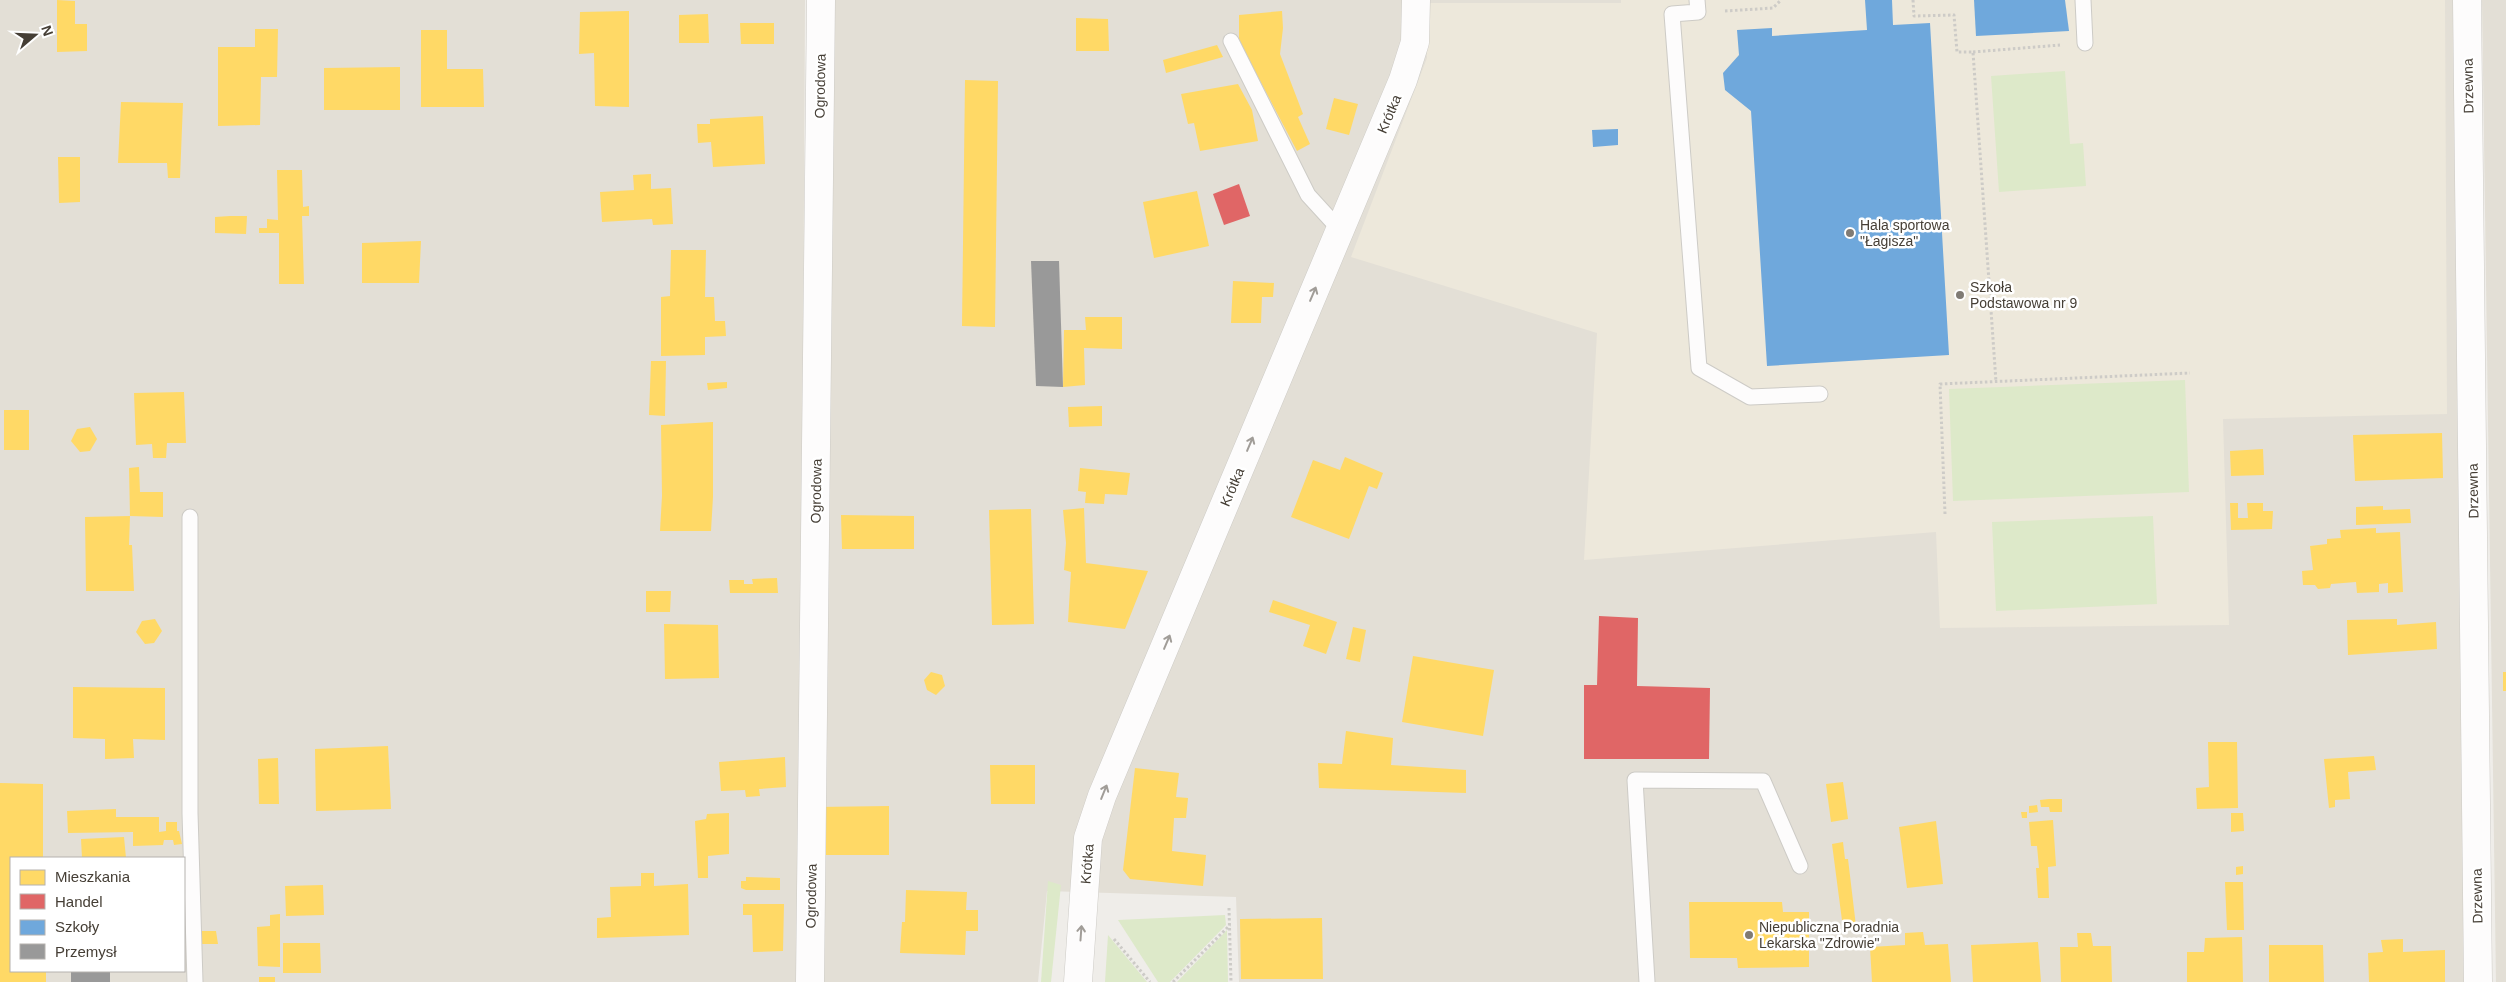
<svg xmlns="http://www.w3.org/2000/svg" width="2506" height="982" font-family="Arial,sans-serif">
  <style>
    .residential { fill: #e3dfd6; fill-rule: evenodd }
    .education { fill: #ede8db }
    .green { fill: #dde9c9 }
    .homes { fill: #ffd966 }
    .shops { fill: #e06666 }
    .schools { fill: #6fa8dc }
    .industry { fill: #999 }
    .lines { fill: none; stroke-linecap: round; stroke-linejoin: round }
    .lane-casing { stroke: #cdcbc6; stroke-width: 17 }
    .street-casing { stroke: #cdcbc6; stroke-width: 29 }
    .path { stroke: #cdcbc7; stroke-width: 3; stroke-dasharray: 2.5 2.5; stroke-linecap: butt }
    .lane { stroke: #fdfcfc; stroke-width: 15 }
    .street { stroke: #fdfcfc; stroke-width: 28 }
    .oneway { stroke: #a19d98 }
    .poi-dot { fill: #807b74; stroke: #fff; stroke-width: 2 }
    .labels { text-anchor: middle; stroke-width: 5; stroke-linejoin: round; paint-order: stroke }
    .street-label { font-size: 14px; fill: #453e35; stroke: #fff }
    .poi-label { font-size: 14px; fill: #453e35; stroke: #fff; text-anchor: start }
  </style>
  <rect width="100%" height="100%" fill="#efede9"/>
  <g class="residential">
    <path d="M0 0H805L800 982H0ZM11 858H184V971H11Z"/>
    <path d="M832 0H2463L2471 982H1239L1236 897 1047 891 1038 982H821Z"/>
    <path d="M2482 0H2506V982H2496Z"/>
  </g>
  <path class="education" d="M1621 0H2445L2447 414 2223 419 2229 625 1940 628 1936 532 1584 560 1597 333 1351 257 1427 58 1426 3H1621Z"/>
  <g class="green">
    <path d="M2065 71 2070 144 2083 143 2086 186 1999 192 1991 76Z"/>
    <path d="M2185 380 2189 492 1953 501 1949 389Z"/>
    <path d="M2153 516 2157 604 1996 611 1992 522Z"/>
    <path d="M1048 881 1061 885 1051 982H1041Z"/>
    <path d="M1225 915 1226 925 1170 982H1158L1118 920Z"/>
    <path d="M1227 930 1228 982H1177Z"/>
    <path d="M1108 935 1147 982H1105Z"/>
  </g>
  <g class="homes">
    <path d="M57 0 75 1V24H87V51L57 52Z"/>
    <path d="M629 11V107L595 106 594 53 579 54 580 12Z"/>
    <path d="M1282 11 1283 28 1280 54 1303 114 1298 117 1310 144 1297 151 1239 41V15Z"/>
    <path d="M708 14 709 43H679V15Z"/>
    <path d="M1076 18 1108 19 1109 51H1076Z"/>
    <path d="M740 23H774V44H741Z"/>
    <path d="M255 29H278L277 77H261L260 125 218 126V47H255Z"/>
    <path d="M421 30H447V69H483L484 107H421Z"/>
    <path d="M1217 45 1223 57 1166 73 1163 60Z"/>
    <path d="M400 67V110H324V68Z"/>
    <path d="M965 80 998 81 995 327 962 326Z"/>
    <path d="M1238 84 1252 110 1258 141 1200 151 1194 123 1188 124 1181 94Z"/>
    <path d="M1334 98 1358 104 1349 135 1326 129Z"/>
    <path d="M121 102 183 103 180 178H168L167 163H118Z"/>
    <path d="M763 116 765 164 713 167 711 142 698 143 697 124H710V119Z"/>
    <path d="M58 157H80V202L59 203Z"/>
    <path d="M277 170H302L303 207 309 206V216H302L304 284H279V233H259V228H267V219L278 220Z"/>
    <path d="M651 174V189L671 188 673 224 653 225 652 219 602 222 600 192 634 190 633 175Z"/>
    <path d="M1197 191 1209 246 1154 258 1143 202Z"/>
    <path d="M230 216H247L246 234 215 233V217Z"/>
    <path d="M421 241 419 283H362V243Z"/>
    <path d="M671 250H706L705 297H714L715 321H725L726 336 705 337V355L661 356V297L670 296Z"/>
    <path d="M1233 281 1274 283 1273 297H1262L1261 323H1231Z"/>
    <path d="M1085 317H1122V349L1084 348 1085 385 1063 387 1064 330H1086Z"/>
    <path d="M651 361H666L665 416 649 415Z"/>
    <path d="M727 382V388L708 390 707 383Z"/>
    <path d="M184 392 186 443H167L166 458H153L152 444 136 445 134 393Z"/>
    <path d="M1102 406V426L1069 427 1068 407Z"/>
    <rect x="4" y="410" width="25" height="40"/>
    <path d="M713 422V497L711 531H660L662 496 661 425Z"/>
    <path d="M90 427 97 439 90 451 80 452 71 441 77 429Z"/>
    <path d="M2442 433 2443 478 2355 481 2353 435Z"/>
    <path d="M2263 449 2264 475 2231 476 2230 451Z"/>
    <path d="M1345 457 1383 473 1377 489 1369 486 1349 539 1291 517 1313 460 1340 470Z"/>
    <path d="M139 467 140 492H163V517L130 516 129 468Z"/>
    <path d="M1080 468 1130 473 1127 495 1105 494 1104 504 1085 503 1086 492 1078 491Z"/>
    <path d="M2230 503H2238V518H2248L2247 503H2263V511H2273L2272 529 2231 530Z"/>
    <path d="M2383 506V510L2410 509 2411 523 2356 525V507Z"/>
    <path d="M1084 508 1086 563 1148 571 1125 629 1068 622 1071 572 1064 570 1066 543 1063 510Z"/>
    <path d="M1031 509 1034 624 992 625 989 510Z"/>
    <path d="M841 515 914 516V549H842Z"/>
    <path d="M130 516 129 545H132L134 591H86L85 517Z"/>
    <path d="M2376 528V533L2400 532 2403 592 2388 593V583L2379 584V592L2357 593 2356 582 2331 584 2330 588 2318 589 2315 585H2303L2302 571 2313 570 2310 546 2327 544V539L2341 538 2340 530Z"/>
    <path d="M777 578 778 593H730L729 580H744V584H753L752 579Z"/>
    <path d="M646 591H671L670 612H646Z"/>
    <path d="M1273 600 1337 622 1326 654 1303 646 1310 625 1269 612Z"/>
    <path d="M155 619 162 631 154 643 145 644 136 632 142 621Z"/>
    <path d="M2397 619V625L2436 622 2437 649 2348 655 2347 620Z"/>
    <path d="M664 624 718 625 719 678 665 679Z"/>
    <path d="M1353 627 1366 630 1360 662 1346 659Z"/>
    <path d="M1413 656 1494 670 1483 736 1402 722Z"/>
    <path d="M931 672 942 675 945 686 936 695 927 690 924 680Z"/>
    <rect x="2503" y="672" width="3" height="19"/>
    <path d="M73 687 165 688V740L133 739 134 758 105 759V739L73 738Z"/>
    <path d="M1346 731 1393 738 1391 765 1466 770V793L1319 788 1318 763 1342 764Z"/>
    <path d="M2208 742H2237L2238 808 2197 809 2196 788 2209 787Z"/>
    <path d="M388 746 391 809 316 811 315 749Z"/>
    <path d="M2374 756 2376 770 2348 772 2350 799 2335 800V807L2329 808 2324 759Z"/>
    <path d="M785 757 786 787 759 789 760 796 746 797 745 790 721 791 719 762Z"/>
    <path d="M278 758 279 804H259L258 759Z"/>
    <path d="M990 765H1035V804H991Z"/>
    <path d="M1135 768 1179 773 1176 797 1188 798 1186 818H1174L1172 851 1206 855 1203 886 1130 879 1123 870Z"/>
    <path d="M1843 782 1848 819 1831 822 1826 784Z"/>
    <path d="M0 783 43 784V858H11V971H46V982H0Z"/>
    <path d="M2049 799H2062V812H2050L2049 807H2041L2040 800Z"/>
    <path d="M2037 805 2038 812 2029 813V806Z"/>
    <path d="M889 806V855H818L817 807Z"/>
    <path d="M116 809V817H159V832L166 831V822H177V831H179L182 844 174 845 173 840H164L163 845 133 846V832L68 833 67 811Z"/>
    <path d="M2021 812H2027V818H2022Z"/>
    <path d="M729 813V854L708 856V878H698L695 821 706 819 707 814Z"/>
    <path d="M2231 813H2243L2244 831 2231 832Z"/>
    <path d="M2053 820 2056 866 2048 867 2049 898H2038L2036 868H2039L2037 846H2031L2029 822Z"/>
    <path d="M1936 821 1943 884 1907 888 1899 827Z"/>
    <path d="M124 837 126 858H82L81 839Z"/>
    <path d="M1843 842 1845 859H1848L1856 926 1843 928 1832 844Z"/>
    <path d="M2243 866V874L2236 875V867Z"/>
    <path d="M641 873H654V886L688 884 689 935 597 938V918L611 917 610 887 641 886Z"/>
    <path d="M746 877 780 878V890H746L741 888V881H746Z"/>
    <path d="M2225 882H2243L2244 930H2227Z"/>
    <path d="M323 885 324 915 286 916 285 886Z"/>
    <path d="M906 890 967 892 966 910H978V931H966L965 955 900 953 902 922H905Z"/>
    <path d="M1689 902H1782L1783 912H1809V967L1738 968 1737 958H1690Z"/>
    <path d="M743 904H784L783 951 753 952 752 915H743Z"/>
    <path d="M280 914V967L258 966 257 927 270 926V915Z"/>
    <path d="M1322 918 1323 979H1241L1240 919Z"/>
    <path d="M201 931H216L218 944H202Z"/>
    <path d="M1923 932 1925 945 1948 944 1951 982H1872L1870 947 1905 945V933Z"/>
    <path d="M2077 933H2091L2093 946H2111L2112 982H2061L2060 947H2078Z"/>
    <path d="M2242 937 2243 982H2187V952H2204L2205 938Z"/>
    <path d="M2403 939V952L2445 950V982H2369L2368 953 2383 952 2381 940Z"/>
    <path d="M2038 942 2041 982H1973L1971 945Z"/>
    <path d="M283 943H320L321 973H283Z"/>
    <path d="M2269 945H2323L2324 982H2269Z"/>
    <rect x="259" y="977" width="16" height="5"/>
  </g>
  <g class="shops">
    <path d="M1239 184 1250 216 1224 225 1213 194Z"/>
    <path d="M1599 616 1638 618 1637 686 1710 688 1709 759H1584V685H1597Z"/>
  </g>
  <g class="schools">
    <path d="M1865 0H1892L1893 25 1930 23 1949 355 1767 366 1751 111 1725 90 1723 73 1739 55 1737 30 1772 28V36L1867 30Z"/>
    <path d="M1974 0H2065L2069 31 1976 36Z"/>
    <path d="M1618 129V145L1593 147 1592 130Z"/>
  </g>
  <g class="industry">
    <path d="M1031 261H1059L1063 387 1036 386Z"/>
    <rect x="71" y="971" width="39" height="11"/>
  </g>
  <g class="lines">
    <g class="lane-casing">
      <g id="lane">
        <path d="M1697 0 1698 12 1672 14 1699 368 1750 397 1820 394"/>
        <path d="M2083 0 2085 43"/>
        <path d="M1231 41 1308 195 1340 230"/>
        <path d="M190 517V813L195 982"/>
        <path d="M1647 982 1635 780 1763 781 1800 866"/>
      </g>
    </g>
    <g class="street-casing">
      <g id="street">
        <path d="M2467 0 2478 982"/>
        <path d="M810 982 821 0"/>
        <path d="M1078 982 1088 838 1102 796 1403 80 1415 42 1416 0"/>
      </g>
    </g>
    <g class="path">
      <path d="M1913 0 1914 16 1954 15 1957 52H1973L1996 382"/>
      <path d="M1725 11 1773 8 1781 0"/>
      <path d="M1973 52 2060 45"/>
      <path d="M1945 514 1940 384 2190 373"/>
      <path d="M1229 908 1231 982"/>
      <path d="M1114 939 1150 982"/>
      <path d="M1173 982 1230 925"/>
    </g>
    <use href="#lane" class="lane"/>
    <use href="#street" class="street"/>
  </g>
  <defs><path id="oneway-shaft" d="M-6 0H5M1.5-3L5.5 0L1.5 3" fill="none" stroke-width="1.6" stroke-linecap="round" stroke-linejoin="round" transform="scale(1.25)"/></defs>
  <g class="oneway">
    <use href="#oneway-shaft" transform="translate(1313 294) rotate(-67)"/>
    <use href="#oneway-shaft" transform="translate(1250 444) rotate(-67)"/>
    <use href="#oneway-shaft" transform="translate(1167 642) rotate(-67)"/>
    <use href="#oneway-shaft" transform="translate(1104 792) rotate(-68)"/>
    <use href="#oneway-shaft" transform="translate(1081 933) rotate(-86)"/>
  </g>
  <g class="poi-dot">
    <circle cx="1850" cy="233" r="5"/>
    <circle cx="1960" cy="295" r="5"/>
    <circle cx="1749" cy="935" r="5"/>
  </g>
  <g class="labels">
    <g class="street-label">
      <text transform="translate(820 86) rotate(-89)" y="5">Ogrodowa</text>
      <text transform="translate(2468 86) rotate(-91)" y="5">Drzewna</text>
      <text transform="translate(1389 114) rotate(-67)" y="5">Krótka</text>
      <text transform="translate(1232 487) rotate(-67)" y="5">Krótka</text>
      <text transform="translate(816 491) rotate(-89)" y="5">Ogrodowa</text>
      <text transform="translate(2473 491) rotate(-91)" y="5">Drzewna</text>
      <text transform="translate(1087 864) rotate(-85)" y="5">Krótka</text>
      <text transform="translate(811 896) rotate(-89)" y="5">Ogrodowa</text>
      <text transform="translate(2477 896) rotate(-91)" y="5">Drzewna</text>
    </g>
    <g class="poi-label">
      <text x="1860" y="230">Hala sportowa<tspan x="1860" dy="16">"Łagisza"</tspan></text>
      <text x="1970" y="292">Szkoła<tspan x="1970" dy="16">Podstawowa nr 9</tspan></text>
      <text x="1759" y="932">Niepubliczna Poradnia<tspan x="1759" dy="16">Lekarska "Zdrowie"</tspan></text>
    </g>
  </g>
  <rect x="10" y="857" width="175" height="115" fill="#ffffff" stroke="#b5b2ae"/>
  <rect x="20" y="870" width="25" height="15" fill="#ffd966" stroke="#b5b2ae"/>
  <text x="55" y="882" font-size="15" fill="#453e35">Mieszkania</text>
  <rect x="20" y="894" width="25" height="15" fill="#e06666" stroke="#b5b2ae"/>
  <text x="55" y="907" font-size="15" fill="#453e35">Handel</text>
  <rect x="20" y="920" width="25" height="15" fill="#6fa8dc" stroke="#b5b2ae"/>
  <text x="55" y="932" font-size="15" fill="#453e35">Szkoły</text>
  <rect x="20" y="944" width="25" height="15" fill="#999999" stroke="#b5b2ae"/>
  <text x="55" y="957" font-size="15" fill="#453e35">Przemysł</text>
  <g transform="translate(35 35) rotate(71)" stroke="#ffffff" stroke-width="4" paint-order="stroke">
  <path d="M0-4L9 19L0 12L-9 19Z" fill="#453e35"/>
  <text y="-8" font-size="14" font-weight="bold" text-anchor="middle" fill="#453e35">N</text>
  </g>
</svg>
